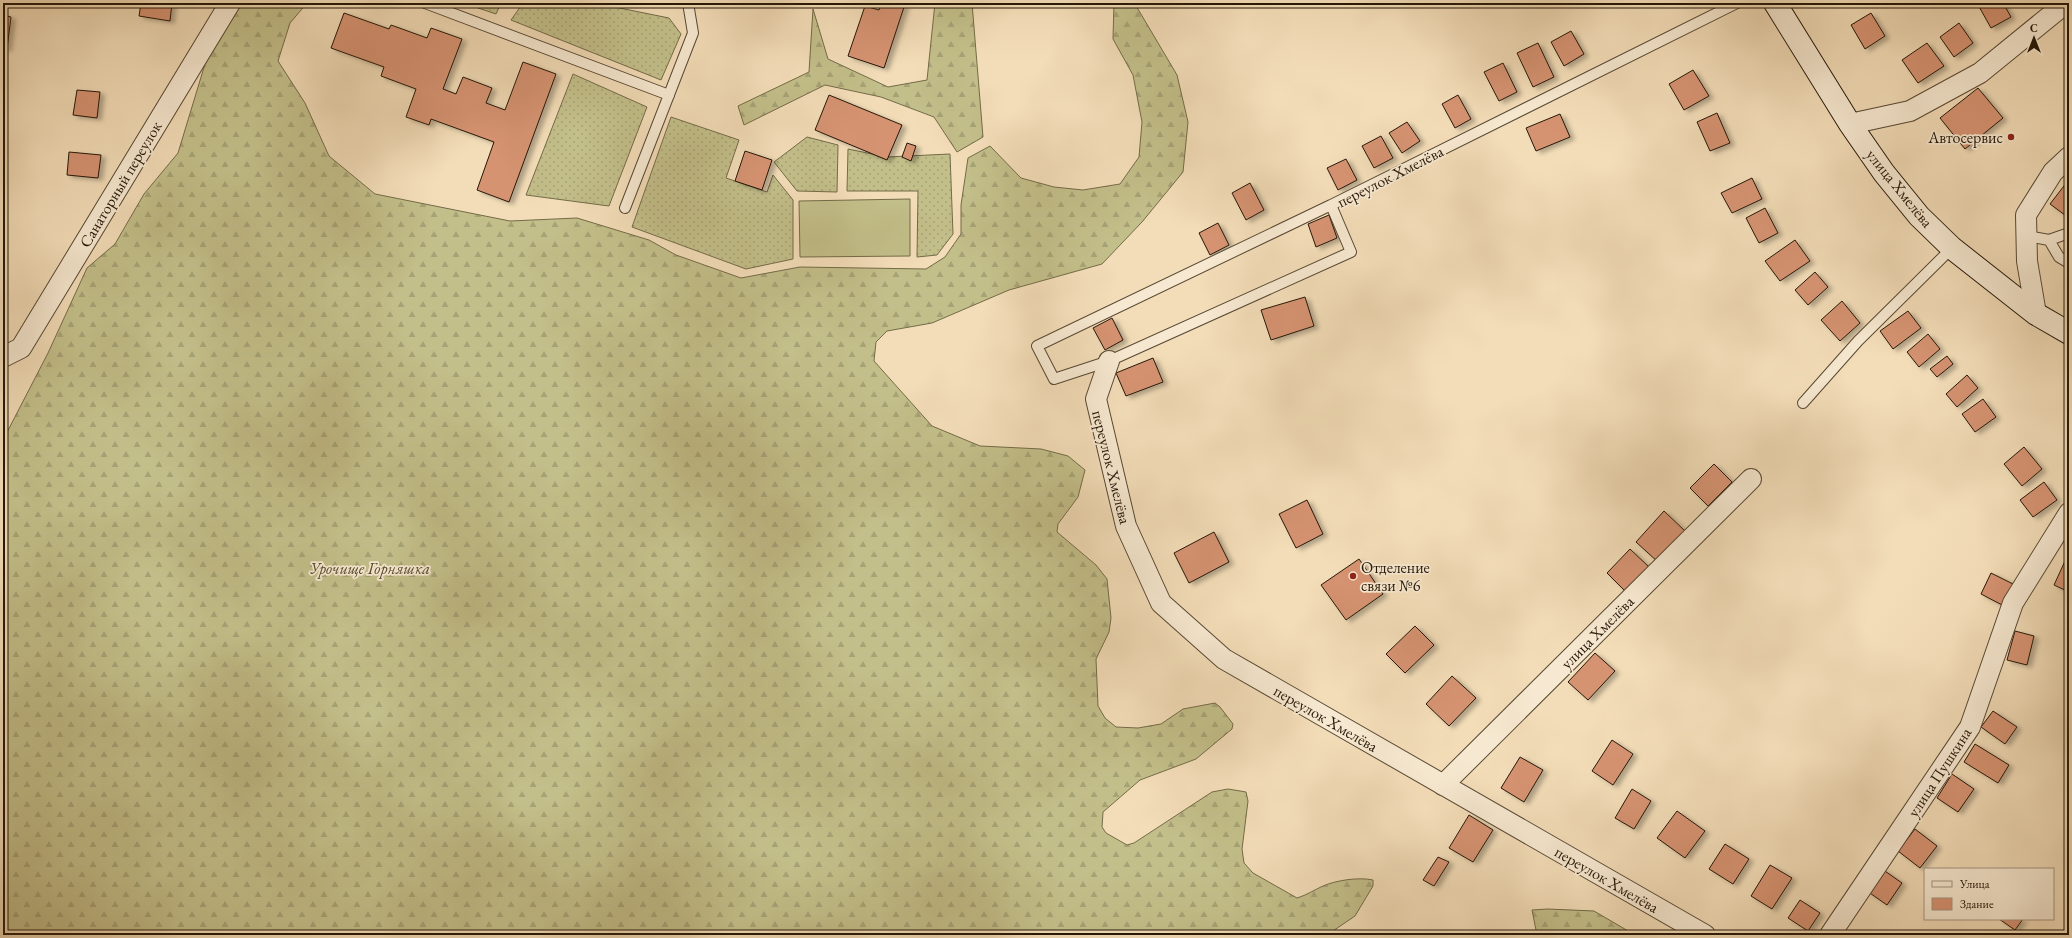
<svg xmlns="http://www.w3.org/2000/svg" width="2072" height="938" font-family="'EB Garamond',serif">
  <style>
    .grass { fill: url(#grass-dots); stroke: #746b48 }
    .forest { fill: url(#forest-firs); stroke: #746b48 }
    .pitch { fill: #c3bf8a; stroke: #746b48 }
    .building { fill: #d69372; stroke: #251707; filter: url(#shadow) }
    .lines { fill: none; stroke-linecap: round; stroke-linejoin: round }
    .lane-casing { stroke: #584833; stroke-width: 12 }
    .street-casing { stroke: #584833; stroke-width: 22 }
    .secondary-casing { stroke: #251707; stroke-width: 24 }
    .lane { stroke: #f7e9d1; stroke-width: 10 }
    .street { stroke: #f7e9d1; stroke-width: 20 }
    .secondary { stroke: #f7e9d1; stroke-width: 22 }
    .poi-dot { fill: #8f2418; stroke: #f7e9d1; stroke-width: 1.5 }
    .labels { text-anchor: middle; stroke-width: 3.5; stroke-linejoin: round; paint-order: stroke }
    .poi-label { font-size: 16px; fill: #251707; stroke: #f7e9d1; text-anchor: end }
    .street-label { font-size: 16px; fill: #251707; stroke: #f7e9d1 }
    .park-label { font-size: 16px; font-style: italic; fill: #54492e; stroke: #f7e9d1 }
  </style>
  <defs>
    <pattern id="grass-dots" width="8" height="8" patternUnits="userSpaceOnUse"><rect width="8" height="8" fill="#c3bf8a"/><path d="M2 2h.1M6 6h.1" fill="none" stroke="#a7a376" stroke-width="1.8" stroke-linecap="round"/></pattern>
    <pattern id="forest-firs" width="22" height="20" patternUnits="userSpaceOnUse"><rect width="22" height="20" fill="#c3bf8a"/><path d="M5 1l3.5 6h-7zM16 11l3.5 6h-7z" fill="#a7a376"/></pattern>
    <filter id="shadow"><feDropShadow dx="4.5" dy="2.5" stdDeviation="2" flood-color="#0004"/></filter>
  </defs>
  <rect width="100%" height="100%" fill="#f3ddb8"/>
  <filter id="stains"><feTurbulence type="fractalNoise" baseFrequency=".005" numOctaves="4"/><feColorMatrix values="0 0 0 0 .2 0 0 0 0 .09 0 0 0 0 .02 0 0 0 .5 -.17"/></filter>
  <radialGradient id="worn" r=".72"><stop offset=".6" stop-color="#630" stop-opacity="0"/><stop offset="1" stop-color="#630" stop-opacity=".3"/></radialGradient>
  <g class="grass">
    <path d="M463 3H501L496 14Z"/>
    <path d="M523 3H595L669 18 681 34 661 80 511 20Z"/>
    <path d="M573 74 647 107 609 206 526 195Z"/>
    <path d="M671 117 739 140 726 178 767 192 773 175 793 200V259L746 269 632 227Z"/>
    <path d="M807 137 838 145 837 192 797 191 774 162Z"/>
    <path d="M848 149 887 157 950 154 953 234 937 255 917 257 918 191H847Z"/>
  </g>
  <g class="forest">
    <path d="M235 3H307L290 23 278 61 305 103 329 156 375 194 510 221 577 218 649 240 676 255 741 278 800 267 926 269 945 257 961 234V205L968 158 990 146 1021 178 1054 187 1083 190 1120 184 1139 157 1142 122 1133 75 1113 39 1114 3 1135 4 1177 75 1188 122 1183 172 1142 222 1102 264 1009 290 932 323 887 331 876 342 874 361 932 426 980 446 1041 449 1068 456 1085 470 1078 497 1058 524 1057 532 1096 565 1107 579 1111 618 1109 632 1096 659 1098 706 1105 718 1116 727 1138 728 1161 724 1183 709 1215 703 1220 707 1233 724 1232 729 1196 759 1140 780 1103 812 1102 827 1106 833 1127 845 1134 843 1212 792 1228 789 1246 792 1248 801 1242 849 1244 863 1253 873 1297 898C1307 895 1314 890 1323 886 1337 880 1359 877 1373 880V886L1355 916 1327 935H3V440L48 353 87 268 115 244 144 194 178 153 205 64Z"/>
    <path d="M935 3H972L983 137 957 152 934 117 881 97 825 85 744 125 738 106 809 72 813 9 828 59 888 87 927 80Z"/>
    <path d="M1548 909 1594 911 1635 935H1537L1532 910Z"/>
  </g>
  <path class="pitch" d="M910 199V256L800 257 799 201Z"/>
  <g class="building">
    <path d="M141 3H172L170 21 139 16Z"/>
    <path d="M882 3 905 4 884 68 848 56 865 6 879 10Z"/>
    <path d="M1977 3H2003L2011 17 1991 28Z"/>
    <path d="M344 13 389 29 391 25 427 38 431 28 462 39 443 89 456 94 463 77 492 88 486 103 505 110 523 62 556 74 509 202 477 190 494 142 431 119 429 125 406 117 416 89 381 76 384 67 331 48Z"/>
    <path d="M1871 13 1885 36 1865 49 1851 25Z"/>
    <path d="M3 15 11 17 7 49 3 48Z"/>
    <path d="M1959 23 1973 43 1954 57 1940 37Z"/>
    <path d="M1571 31 1584 54 1564 66 1551 42Z"/>
    <path d="M1538 43 1554 77 1533 87 1517 53Z"/>
    <path d="M1927 43 1944 66 1918 83 1902 60Z"/>
    <path d="M1503 63 1517 92 1499 101 1484 72Z"/>
    <path d="M1693 70 1709 96 1684 110 1669 84Z"/>
    <path d="M1978 88 2003 118 1965 149 1940 118Z"/>
    <path d="M77 90 100 92 97 118 73 115Z"/>
    <path d="M829 95 902 125 887 160 815 130Z"/>
    <path d="M1458 95 1471 119 1455 128 1442 104Z"/>
    <path d="M1717 113 1730 143 1710 151 1697 122Z"/>
    <path d="M1560 114 1570 137 1536 151 1526 128Z"/>
    <path d="M1407 122 1420 141 1402 153 1389 133Z"/>
    <path d="M1381 136 1393 158 1374 168 1362 146Z"/>
    <path d="M907 143 916 146 911 161 902 157Z"/>
    <path d="M745 151 772 160 762 190 735 181Z"/>
    <path d="M69 152 101 155 98 178 67 175Z"/>
    <path d="M1346 159 1357 180 1338 190 1327 168Z"/>
    <path d="M1752 178 1762 199 1732 213 1721 193Z"/>
    <path d="M2067 182 2069 184V218L2050 204Z"/>
    <path d="M1250 183 1264 210 1246 220 1232 193Z"/>
    <path d="M1765 208 1778 233 1759 243 1746 218Z"/>
    <path d="M1329 215 1337 238 1316 247 1308 224Z"/>
    <path d="M1218 223 1229 245 1210 255 1199 233Z"/>
    <path d="M1795 240 1810 261 1780 281 1765 261Z"/>
    <path d="M1815 272 1828 287 1808 305 1795 290Z"/>
    <path d="M1305 297 1314 326 1271 340 1261 310Z"/>
    <path d="M1842 301 1860 323 1840 341 1821 320Z"/>
    <path d="M1908 311 1921 328 1893 349 1880 331Z"/>
    <path d="M1112 318 1123 340 1105 350 1093 328Z"/>
    <path d="M1928 334 1940 349 1919 367 1907 352Z"/>
    <path d="M1947 356 1953 364 1937 377 1930 369Z"/>
    <path d="M1153 358 1163 382 1126 396 1116 373Z"/>
    <path d="M1967 375 1978 388 1957 407 1946 394Z"/>
    <path d="M1983 399 1996 417 1975 432 1962 414Z"/>
    <path d="M2024 447 2042 469 2022 486 2004 464Z"/>
    <path d="M1714 464 1732 482 1708 506 1690 488Z"/>
    <path d="M2044 482 2057 500 2033 517 2020 500Z"/>
    <path d="M1307 500 1323 534 1296 548 1279 514Z"/>
    <path d="M1664 511 1685 531 1658 562 1636 542Z"/>
    <path d="M1214 532 1229 562 1189 583 1174 553Z"/>
    <path d="M1630 549 1649 567 1625 591 1607 573Z"/>
    <path d="M1359 559 1383 594 1346 620 1321 585Z"/>
    <path d="M2065 561 2069 563V592L2054 585Z"/>
    <path d="M1991 573 2015 585 2004 606 1981 594Z"/>
    <path d="M1415 626 1434 645 1405 673 1386 654Z"/>
    <path d="M2015 631 2034 636 2027 665 2007 660Z"/>
    <path d="M1595 653 1615 671 1588 700 1568 682Z"/>
    <path d="M1452 676 1476 698 1449 726 1426 704Z"/>
    <path d="M1993 711 2017 727 2005 744 1981 727Z"/>
    <path d="M1612 740 1633 754 1613 785 1592 771Z"/>
    <path d="M1975 744 2009 765 1998 783 1964 762Z"/>
    <path d="M1520 757 1543 770 1524 802 1501 788Z"/>
    <path d="M1952 774 1974 789 1958 812 1937 798Z"/>
    <path d="M1632 789 1651 801 1634 829 1615 818Z"/>
    <path d="M1677 811 1705 831 1685 858 1657 838Z"/>
    <path d="M1469 815 1493 830 1473 862 1449 848Z"/>
    <path d="M1915 829 1937 846 1920 868 1898 851Z"/>
    <path d="M1725 844 1749 859 1733 884 1709 869Z"/>
    <path d="M1438 857 1449 862 1434 886 1423 880Z"/>
    <path d="M1770 865 1792 878 1772 909 1751 896Z"/>
    <path d="M1882 869 1902 883 1887 905 1867 891Z"/>
    <path d="M1800 900 1820 913 1808 931 1788 918Z"/>
    <path d="M1999 919H2023L2015 930Z"/>
  </g>
  <g class="lines">
    <g class="lane-casing">
      <g id="lane">
        <path d="M425 3 669 95"/>
        <path d="M1331 205 1037 346 1054 379 1109 361 1351 252 1331 205 1737 3"/>
        <path d="M625 208 693 33 688 3"/>
        <path d="M2027 236 2049 240 2059 257 2069 263"/>
        <path d="M2049 240 2069 233"/>
        <path d="M1803 403 1858 341 1952 248"/>
      </g>
    </g>
    <g class="street-casing">
      <g id="street">
        <path d="M1850 124 1910 111 1980 73 2066 3"/>
        <path d="M2036 314 2027 261 2026 215 2053 172 2069 157"/>
        <path d="M3 357 21 348 230 3"/>
        <path d="M1109 361 1096 399 1126 526 1161 603 1224 659 1705 935"/>
        <path d="M1443 785 1751 479"/>
        <path d="M1830 935 1970 727 2013 603 2069 513"/>
      </g>
    </g>
    <g class="secondary-casing">
      <path id="secondary" d="M1775 3 1850 124 1884 173 1919 216 1952 248 2036 314 2069 333"/>
    </g>
    <use href="#lane" class="lane"/>
    <use href="#street" class="street"/>
    <use href="#secondary" class="secondary"/>
  </g>
  <g class="poi-dot">
    <circle cx="2011" cy="137" r="4"/>
    <circle cx="1353" cy="576" r="4"/>
  </g>
  <g class="labels">
    <g class="poi-label">
      <text x="2003" y="143">Автосервис</text>
      <text x="1361" y="573" text-anchor="start">Отделение<tspan x="1361" dy="18">связи №6</tspan></text>
    </g>
    <g class="street-label">
      <text transform="translate(1390 176) rotate(-27)" y="6">переулок Хмелёва</text>
      <text transform="translate(120 184) rotate(-59)" y="6">Санаторный переулок</text>
      <text transform="translate(1900 188) rotate(51)" y="6">улица Хмелёва</text>
      <text transform="translate(1112 467) rotate(76)" y="6">переулок Хмелёва</text>
      <text transform="translate(1597 632) rotate(-45)" y="6">улица Хмелёва</text>
      <text transform="translate(1326 718) rotate(30)" y="6">переулок Хмелёва</text>
      <text transform="translate(1939 772) rotate(-57)" y="6">улица Пушкина</text>
      <text transform="translate(1607 879) rotate(30)" y="6">переулок Хмелёва</text>
    </g>
    <g class="park-label">
      <text x="370" y="574">Урочище Горняшка</text>
    </g>
  </g>
  <rect width="2072" height="938" fill="none" stroke="#f3ddb8" stroke-width="16"/>
  <rect x="4" y="4" width="2064" height="930" fill="none" stroke="#251707" stroke-width="2"/>
  <rect x="8" y="8" width="2056" height="922" fill="none" stroke="#251707"/>
  <rect x="1924" y="868" width="130" height="52" fill="#f7e9d1" stroke="#a39580"/>
  <rect x="1932" y="881" width="20" height="6" fill="#f7e9d1" stroke="#a39580"/>
  <text x="1960" y="888" font-size="12" fill="#251707">Улица</text>
  <rect x="1932" y="898" width="20" height="12" fill="#d69372" stroke="#a39580"/>
  <text x="1960" y="908" font-size="12" fill="#251707">Здание</text>
  <g transform="translate(2034 38)" stroke="#f7e9d1" stroke-width="3" paint-order="stroke">
  <path d="M0-3L7 15L0 10L-7 15Z" fill="#251707"/>
  <text y="-6" font-size="11" font-weight="bold" text-anchor="middle" fill="#251707">С</text>
  </g>
  <rect width="100%" height="100%" filter="url(#stains)"/>
  <rect width="100%" height="100%" fill="url(#worn)"/>
</svg>
